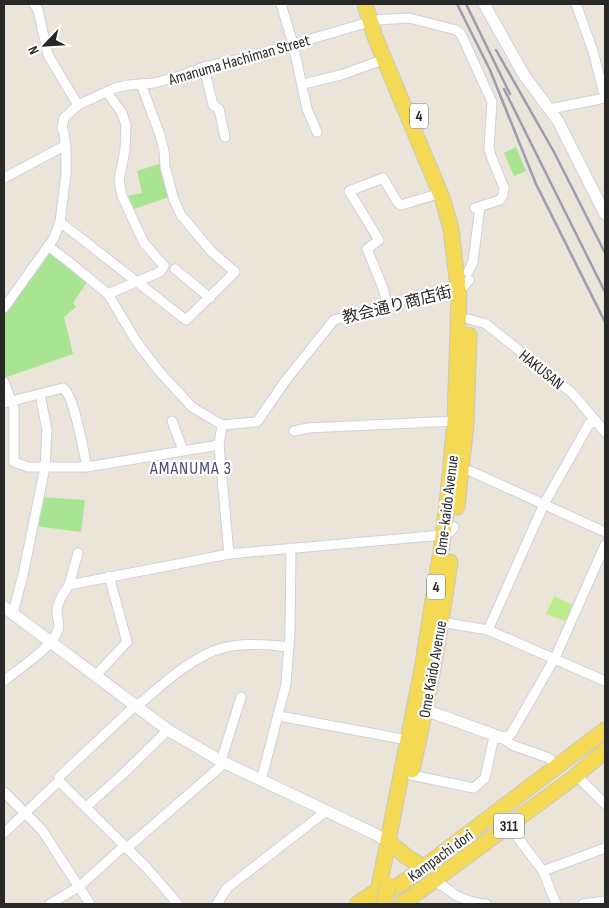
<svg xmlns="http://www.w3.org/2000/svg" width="609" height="908" font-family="'Sofia Sans Condensed','Noto Sans JP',sans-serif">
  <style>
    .green { fill: #a9e492 }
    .pitch { fill: #bdec8d }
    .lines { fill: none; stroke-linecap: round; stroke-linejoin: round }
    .minor-casing { stroke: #ced0e2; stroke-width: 11 }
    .tertiary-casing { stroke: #ced0e2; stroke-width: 13 }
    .primary-casing { stroke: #c7c7c7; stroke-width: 17 }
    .minor { stroke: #fff; stroke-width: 9 }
    .tertiary { stroke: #fff; stroke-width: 11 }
    .primary { stroke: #f4da54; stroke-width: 15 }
    .rail { stroke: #9b9db3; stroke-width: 2.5 }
    .primary-bridge-casing { stroke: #c7c7c7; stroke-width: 17; stroke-linecap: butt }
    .primary-bridge { stroke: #f4da54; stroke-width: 15 }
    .labels { text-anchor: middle; stroke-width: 4.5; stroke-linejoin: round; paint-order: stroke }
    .shield { fill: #fff; stroke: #686868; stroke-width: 1 }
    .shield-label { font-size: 15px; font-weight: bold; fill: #282828 }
    .street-label { font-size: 16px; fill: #282828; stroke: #fff }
    .neighbourhood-label { font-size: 18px; letter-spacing: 1px; fill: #474d79; stroke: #fff }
  </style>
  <rect width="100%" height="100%" fill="#ebe4d8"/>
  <g class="green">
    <path d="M516 147 526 171 514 176 504 153Z"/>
    <path d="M162 163 169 197 134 209 128 196 142 193 137 171Z"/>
    <path d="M48 251 88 281 73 303 76 307 64 317 73 354 4 378V311Z"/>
    <path d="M40 497 85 500 81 532 35 526Z"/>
  </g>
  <path class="pitch" d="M554 596 573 605 565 621 546 614Z"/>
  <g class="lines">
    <g class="minor-casing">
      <g id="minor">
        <path d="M34 4 38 10 48 55 78 105"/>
        <path d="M281 4 293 44 307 109 317 132"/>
        <path d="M576 4 593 51 605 98"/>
        <path d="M204 67 213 105 219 109 225 137"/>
        <path d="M303 84 341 75 385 59"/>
        <path d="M107 92 122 113 126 125 125 150 119 180 122 196 144 243 164 266 160 272 108 294"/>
        <path d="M550 109 605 98"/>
        <path d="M4 178 66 145"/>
        <path d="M60 222 186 320 235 272 211 251 181 215 174 200 165 167 164 151 160 135 141 84"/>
        <path d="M48 246 68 261 108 294 136 341 158 370 192 407 222 425"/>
        <path d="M175 269 210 298"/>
        <path d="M468 272 473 262 480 207"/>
        <path d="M387 304 383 288 367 249 379 240 349 191 383 178 398 203 401 205 441 193"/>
        <path d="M4 308 54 238 60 222 66 174V149L64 133 62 128 64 118 78 105 115 88 128 85 154 83 180 76 204 67 246 58 376 20 409 18 456 30 461 34 492 102 489 148 491 156 504 188 503 195 500 200 475 208"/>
        <path d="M469 319 486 324 555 379 573 394 605 432"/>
        <path d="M4 382 14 408V462L28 467H87L219 445"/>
        <path d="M4 403 63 388C75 397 83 450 87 467"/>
        <path d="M172 421 183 450"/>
        <path d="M222 425 257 422 286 380 334 320 416 296 463 287 469 280"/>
        <path d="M222 425 219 445 229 554"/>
        <path d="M294 431 308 428 455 421"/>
        <path d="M461 475 463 472 468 470 605 532"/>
        <path d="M69 585 78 553"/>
        <path d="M13 613 23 575 45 467 47 430 40 394"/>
        <path d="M441 622 488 630 605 681"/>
        <path d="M488 630 544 504 589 424 596 421"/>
        <path d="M94 675 99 672 127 642 109 576"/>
        <path d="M4 681C18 669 53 647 58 630 60 625 58 619 57 614 56 603 63 594 69 585L229 554 443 535 450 532 454 527"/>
        <path d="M137 706C161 686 187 661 216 650 238 642 266 644 289 647"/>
        <path d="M279 716 408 740"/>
        <path d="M503 738 512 745 549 758 552 762"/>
        <path d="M411 775 474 788 485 778 493 741C497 736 505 739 511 734L555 658 605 545"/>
        <path d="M573 778 580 779 605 804"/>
        <path d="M59 781 146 867 178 904"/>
        <path d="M261 781 286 684 290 632 291 548"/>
        <path d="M4 792 42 830 90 904"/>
        <path d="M86 807 123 774 168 730"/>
        <path d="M509 826 543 871 556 904"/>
        <path d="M4 833 59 781V777L136 705"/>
        <path d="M127 848 220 767 221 761 241 697"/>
        <path d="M543 871 605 848"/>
        <path d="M432 883C441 882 449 891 457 896 466 900 476 903 486 904"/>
        <path d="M50 904 80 886 124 846"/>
        <path d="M217 904 227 888 325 812"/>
        <path d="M583 904 605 901"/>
      </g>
    </g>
    <g class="tertiary-casing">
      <g id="tertiary">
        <path d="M484 4 524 75 558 121 605 214"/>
        <path d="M4 607 168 730 221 761 377 835 392 845"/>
        <path d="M419 706 425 710 503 738"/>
      </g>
    </g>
    <g class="primary-casing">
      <g id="primary">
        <path d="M365 4 375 37 443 200 451 229 459 296 455 421 448 495 442 544 422 669 378 892"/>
        <path d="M457 507 466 424 469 335"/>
        <path d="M412 770C428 701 440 632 450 562"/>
        <path d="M395 847 407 857 417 863"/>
        <path d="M357 904 377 891"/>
        <path d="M370 904 407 880 605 730"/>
        <path d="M402 904 573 778 605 751"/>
      </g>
    </g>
    <use href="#minor" class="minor"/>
    <use href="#tertiary" class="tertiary"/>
    <use href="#primary" class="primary"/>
    <g class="rail">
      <path d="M457 4 490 70 536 184 605 322"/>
      <path d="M466 4 510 94"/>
      <path d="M496 50 554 152 605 253"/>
      <path d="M504 89 605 292"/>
    </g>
    <g class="primary-bridge-casing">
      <path id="primary-bridge" d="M384 904 388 885"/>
    </g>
    <use href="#primary-bridge" class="primary-bridge"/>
  </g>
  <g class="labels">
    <g class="shield">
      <rect x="410" y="103.5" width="18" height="25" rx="4"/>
      <rect x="427" y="574.5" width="18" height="25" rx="4"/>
      <rect x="494" y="813.5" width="30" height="25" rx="4"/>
    </g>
    <g class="shield-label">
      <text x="419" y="121">4</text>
      <text x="436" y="592">4</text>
      <text x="509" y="831">311</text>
    </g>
    <g class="street-label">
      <text transform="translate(239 59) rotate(-16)" y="6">Amanuma Hachiman Street</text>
      <text transform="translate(397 304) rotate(-14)" y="6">教会通り商店街</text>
      <text transform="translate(542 369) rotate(39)" y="6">HAKUSAN</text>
      <text transform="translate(446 505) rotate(-83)" y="6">Ome-kaido Avenue</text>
      <text transform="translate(432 669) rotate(-80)" y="6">Ome Kaido Avenue</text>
      <text transform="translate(440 855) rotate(-36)" y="6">Kampachi dori</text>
    </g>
    <g class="neighbourhood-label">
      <text x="191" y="474">AMANUMA 3</text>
    </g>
  </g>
  <rect width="609" height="908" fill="none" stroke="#282828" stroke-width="10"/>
  <g transform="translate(45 45) rotate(245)" stroke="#ffffff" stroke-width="4" paint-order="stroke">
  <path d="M0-4L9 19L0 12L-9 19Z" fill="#282828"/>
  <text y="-8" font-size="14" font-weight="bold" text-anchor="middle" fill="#282828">N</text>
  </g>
</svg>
